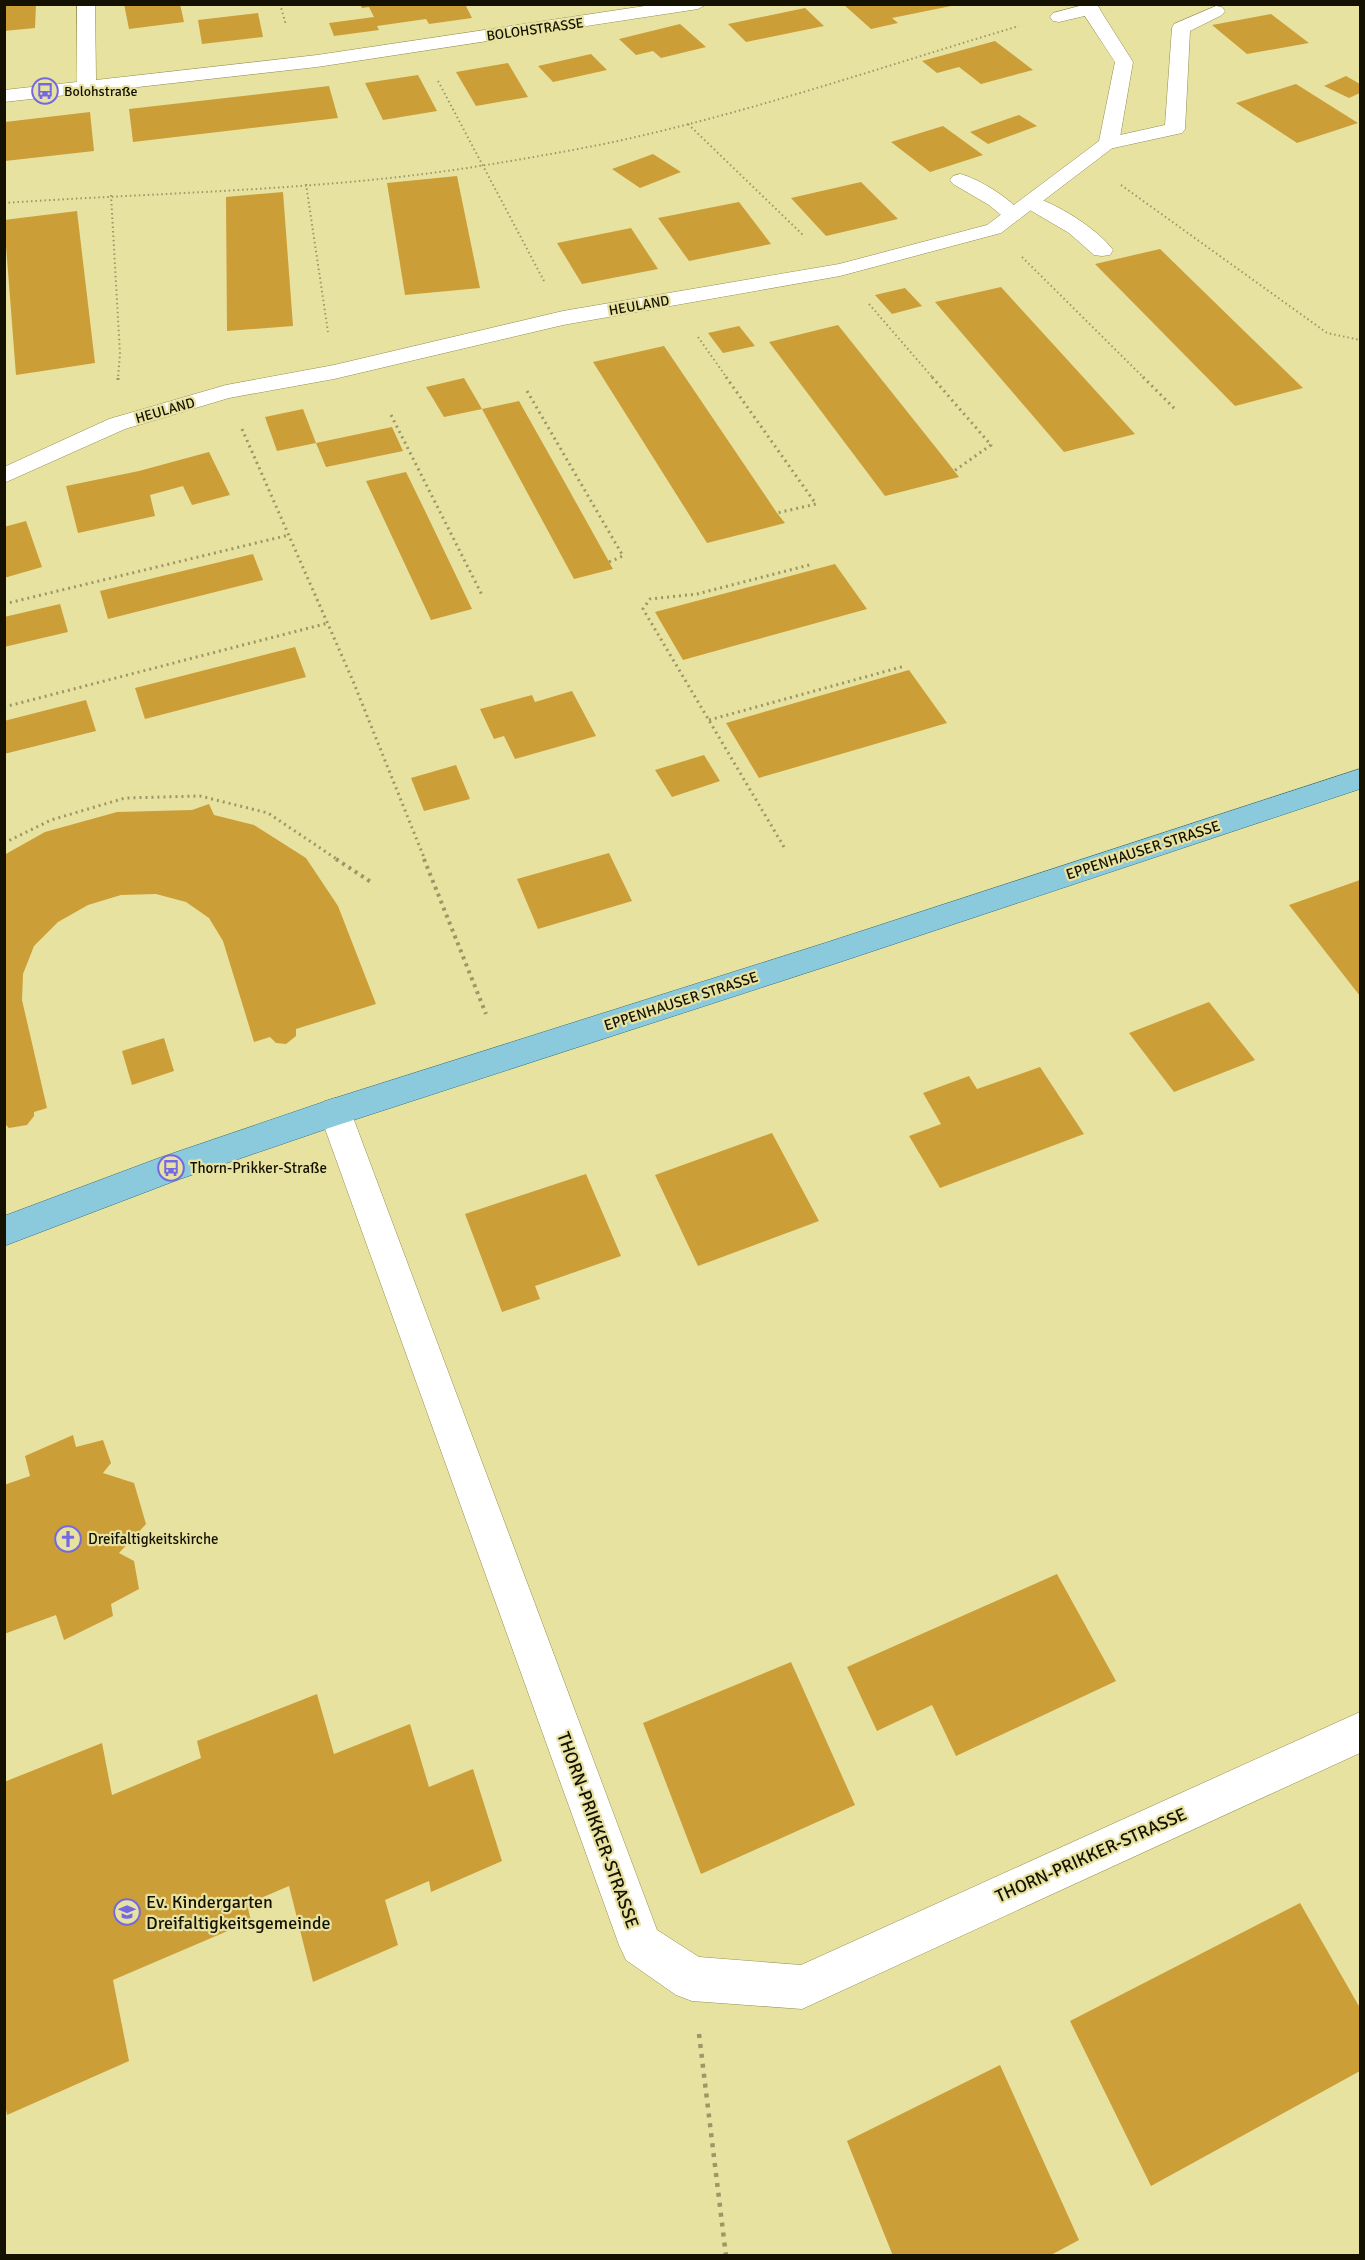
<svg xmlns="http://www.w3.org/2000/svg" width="1365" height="2260" font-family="Signika,sans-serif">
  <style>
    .building { fill: #cb9e38 }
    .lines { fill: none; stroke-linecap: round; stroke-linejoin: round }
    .service-casing { stroke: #938e50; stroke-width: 1 }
    .minor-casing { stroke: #938e50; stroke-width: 1 }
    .primary-casing { stroke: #2f7181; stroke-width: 1 }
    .path-far3 { stroke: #9b9767; stroke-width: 2; stroke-dasharray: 1.5 3; stroke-linecap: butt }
    .path-far2 { stroke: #9b9767; stroke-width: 3; stroke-dasharray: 2 4; stroke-linecap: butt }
    .path-far1 { stroke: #9b9767; stroke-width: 4; stroke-dasharray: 3 4.5; stroke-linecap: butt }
    .path { stroke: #9b9767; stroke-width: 4.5; stroke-dasharray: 4 6; stroke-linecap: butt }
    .service { fill: #fff; fill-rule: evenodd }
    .minor { fill: #fff; fill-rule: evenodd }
    .primary { fill: #8bc9dd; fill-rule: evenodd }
    .labels { text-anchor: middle; stroke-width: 4.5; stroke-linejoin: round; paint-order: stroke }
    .far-street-label { font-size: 14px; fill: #141100; stroke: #e8e2a1 }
    .far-poi-label { font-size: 14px; fill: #141100; stroke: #e8e2a1; text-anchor: start }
    .street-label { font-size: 15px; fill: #141100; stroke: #e8e2a1 }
    .poi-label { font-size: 15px; fill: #141100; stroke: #e8e2a1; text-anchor: start }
    .near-street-label { font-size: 18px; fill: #141100; stroke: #e8e2a1 }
    .near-poi-label { font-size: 18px; fill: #141100; stroke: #e8e2a1; text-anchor: start }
  </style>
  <rect width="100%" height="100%" fill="#e8e2a1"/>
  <g class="building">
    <path d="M4 4H36L35 28 4 31Z"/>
    <path d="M124 4H180L184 22 129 29Z"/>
    <path d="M360 4H465L472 18 429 24 426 19 377 26 379 30 334 36 329 23 374 17 369 7 362 8Z"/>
    <path d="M843 4H951V6L892 18 898 23 871 29Z"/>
    <path d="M805 8 824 26 746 42 728 24Z"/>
    <path d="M258 13 263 37 202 44 198 20Z"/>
    <path d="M1271 14 1309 43 1247 54 1212 25Z"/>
    <path d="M680 24 706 47 661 58 653 51 636 55 619 39Z"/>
    <path d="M995 41 1033 70 981 84 959 67 937 73 922 61Z"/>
    <path d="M591 54 607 70 553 82 538 66Z"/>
    <path d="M508 63 528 97 476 106 456 72Z"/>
    <path d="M418 75 437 111 383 120 365 83Z"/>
    <path d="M1346 76 1360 84V93L1349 98 1324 86Z"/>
    <path d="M1296 84 1358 123 1297 143 1236 103Z"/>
    <path d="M329 86 338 118 133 142 129 109Z"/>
    <path d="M90 112 94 151 5 161V122Z"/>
    <path d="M1019 115 1037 126 988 144 970 132Z"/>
    <path d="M943 126 983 155 930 172 891 142Z"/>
    <path d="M653 154 681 172 640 188 612 169Z"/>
    <path d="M457 176 480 288 405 295 387 183Z"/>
    <path d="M861 182 898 219 826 236 791 198Z"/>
    <path d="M283 192 293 326 227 331 226 197Z"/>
    <path d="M739 202 771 244 689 261 658 218Z"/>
    <path d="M77 211 95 363 16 375 4 220Z"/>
    <path d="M631 228 658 269 582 284 557 243Z"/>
    <path d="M1160 249 1239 326 1303 388 1235 406 1095 264Z"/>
    <path d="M1001 287 1094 389 1135 434 1064 452 935 302Z"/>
    <path d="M905 288 922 306 892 314 875 295Z"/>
    <path d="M838 325 941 454 959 477 885 496 769 342Z"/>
    <path d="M739 326 755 346 723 353 708 333Z"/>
    <path d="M664 346 777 513 785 523 707 543 593 362Z"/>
    <path d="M464 378 482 409 444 417 426 387Z"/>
    <path d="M519 401 564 481 613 569 574 579 482 409Z"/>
    <path d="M303 409 316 443 277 451 265 417Z"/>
    <path d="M392 427 403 451 326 467 316 443Z"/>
    <path d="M209 452 230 495 192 505 183 486 150 495 155 516 78 533 66 486 139 471Z"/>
    <path d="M406 472 427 515 472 609 431 620 366 481Z"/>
    <path d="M26 521 42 567 4 578V527Z"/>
    <path d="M253 554 263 580 108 619 100 591Z"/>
    <path d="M835 564 867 609 683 660 655 612Z"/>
    <path d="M60 604 68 632 4 647V617Z"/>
    <path d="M295 647 306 677 145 719 135 688Z"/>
    <path d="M909 670 947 723 759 778 726 723Z"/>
    <path d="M572 691 596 736 515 759 504 736 494 739 480 709 532 695 535 702Z"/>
    <path d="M86 700 96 731 4 754V721Z"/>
    <path d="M704 755 720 781 672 797 655 770Z"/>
    <path d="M456 765 470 799 424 811 411 778Z"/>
    <path d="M209 804 214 815 254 825 306 858 338 906 376 1004 296 1029V1036L286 1044 276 1043 270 1037 254 1042 223 941 209 918 186 902 156 894 121 895 88 905 58 922 34 946 23 974 22 1000 47 1108 34 1112V1116L27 1125 9 1128 4 1123V855L45 832 117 812 192 810Z"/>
    <path d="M609 853 632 901 538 929 517 879Z"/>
    <path d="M1360 880V996L1289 905Z"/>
    <path d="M1209 1002 1255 1060 1174 1092 1129 1033Z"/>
    <path d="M164 1038 174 1071 132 1085 122 1051Z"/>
    <path d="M1040 1067 1084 1134 940 1188 909 1136 941 1124 923 1093 969 1076 977 1089Z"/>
    <path d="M772 1133 819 1221 698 1266 655 1175Z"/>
    <path d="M586 1174 621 1256 535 1286 540 1299 502 1312 465 1214Z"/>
    <path d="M73 1435 76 1447 103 1440 111 1463 103 1473 134 1483 146 1524 119 1553 134 1561 139 1589 111 1604 113 1616 64 1640 56 1615 4 1634V1485L30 1476 25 1456Z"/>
    <path d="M1057 1574 1116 1681 956 1756 932 1705 877 1731 847 1667Z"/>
    <path d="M791 1662 855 1805 701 1874 643 1723Z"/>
    <path d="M317 1694 334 1754 410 1724 429 1787 473 1769 502 1861 431 1892 429 1881 385 1900 398 1945 313 1982 289 1886 247 1904 251 1921 113 1980 129 2061 7 2115 4 2098V1782L102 1743 112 1795 201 1758 197 1741Z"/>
    <path d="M1300 1903 1360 2008V2071L1151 2186 1070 2021Z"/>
    <path d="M1000 2065 1079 2240 1049 2256H893L847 2141Z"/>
  </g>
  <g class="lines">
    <g class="service-casing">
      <g id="service">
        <path d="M1087 4 1097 5 1100 9 1097 13 1059 22 1053 21 1050 17 1053 13Z"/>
        <path d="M1216 6 1222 7 1225 11 1222 15 1190 31 1185 129 1182 133 1109 149 1102 147 1099 143 1102 139 1165 125 1172 28 1174 24Z"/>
        <path d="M960 174C978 178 1013 200 1023 215L1020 219 1013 221 1006 219 989 205 953 184 950 180 953 176Z"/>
        <path d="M1030 196C1055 202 1098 229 1113 250L1110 255 1102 256 1094 255 1069 233 1023 206 1020 202 1023 198Z"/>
      </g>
    </g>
    <g class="minor-casing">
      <g id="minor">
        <path d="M77 4H95L96 80 317 55 658 4H707L698 9 317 67 4 102V90L77 82Z"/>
        <path d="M1077 4 1097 5 1133 62 1119 143 1001 233 840 276 563 325 334 379 229 398 125 429 4 483V467L109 419 226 385 334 365 563 311 839 264 987 225 1099 141 1115 62Z"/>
        <path d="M335 1098 347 1102 351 1112 657 1930 699 1957 801 1965 1360 1712V1753L802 2009 692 2001 676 1995 626 1960 619 1945 319 1112 323 1102Z"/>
      </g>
    </g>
    <g class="primary-casing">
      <path id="primary" d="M1360 769V789L840 962 335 1126 180 1179 4 1246V1216L159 1158 335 1098 825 943Z"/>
    </g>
    <g class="path-far3">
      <path d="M280 4 286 25"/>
      <path d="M438 81 544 281"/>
      <path d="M688 124 804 236"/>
      <path d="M306 184 328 332"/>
      <path d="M1121 185 1327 333 1360 340"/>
      <path d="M111 195 120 354 118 378"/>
      <path d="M4 203C165 192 327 191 486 165 546 155 606 145 665 130 784 101 901 61 1019 26"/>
      <path d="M1022 257 1144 378"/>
      <path d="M869 304 933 378"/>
      <path d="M698 337 727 378"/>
    </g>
    <g class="path-far2">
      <path d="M726 377 816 504 777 513"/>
      <path d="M932 377 991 445 954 471"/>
      <path d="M1143 377 1177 411"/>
      <path d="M118 380V377"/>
      <path d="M527 391 623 556 609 562"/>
      <path d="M391 415 482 595"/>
      <path d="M242 429 353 681 425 860"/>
      <path d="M4 604 289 535"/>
      <path d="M4 707 328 623"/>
      <path d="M709 720 905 666"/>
      <path d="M4 843 51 820 125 798 200 796 268 813 338 860"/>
      <path d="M784 847 643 609 650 599 697 594 813 564"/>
    </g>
    <g class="path-far1">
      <path d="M336 859 371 882"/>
      <path d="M424 859 486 1014"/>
    </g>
    <path class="path" d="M699 2034 726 2256"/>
    <use href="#service" class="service"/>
    <use href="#minor" class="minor"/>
    <use href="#primary" class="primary"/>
  </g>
  <defs>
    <g id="bus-ring" transform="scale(1.35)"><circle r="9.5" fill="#e8e2a1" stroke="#7469e3" stroke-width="1.5"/><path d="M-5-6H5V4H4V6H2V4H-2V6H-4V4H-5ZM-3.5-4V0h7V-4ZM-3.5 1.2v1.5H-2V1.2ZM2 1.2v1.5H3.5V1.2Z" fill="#7469e3"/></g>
    <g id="church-ring" transform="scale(1.35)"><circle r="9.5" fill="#e8e2a1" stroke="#7469e3" stroke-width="1.5"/><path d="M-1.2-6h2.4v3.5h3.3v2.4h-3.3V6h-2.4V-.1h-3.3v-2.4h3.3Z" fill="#7469e3"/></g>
    <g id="school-ring" transform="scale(1.35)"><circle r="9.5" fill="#e8e2a1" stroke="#7469e3" stroke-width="1.5"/><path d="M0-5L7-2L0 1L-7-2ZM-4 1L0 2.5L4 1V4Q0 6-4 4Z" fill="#7469e3"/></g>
  </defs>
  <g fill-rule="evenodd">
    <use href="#bus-ring" x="45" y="91"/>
    <use href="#bus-ring" x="171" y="1168"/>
    <use href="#church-ring" x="68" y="1539"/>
    <use href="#school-ring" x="127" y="1912"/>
  </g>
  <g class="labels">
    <g class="far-street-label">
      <text transform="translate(535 29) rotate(-8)" y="5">BOLOHSTRASSE</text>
      <text transform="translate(639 305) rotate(-10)" y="5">HEULAND</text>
      <text transform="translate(165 410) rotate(-16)" y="5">HEULAND</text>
    </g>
    <g class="far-poi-label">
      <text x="64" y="96">Bolohstraße</text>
    </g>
    <g class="street-label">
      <text transform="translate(1143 850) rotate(-18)" y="5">EPPENHAUSER STRASSE</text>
      <text transform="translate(681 1001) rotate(-18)" y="5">EPPENHAUSER STRASSE</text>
    </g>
    <g class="poi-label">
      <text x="190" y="1173">Thorn-Prikker-Straße</text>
      <text x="88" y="1544">Dreifaltigkeitskirche</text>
    </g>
    <g class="near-street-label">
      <text transform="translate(598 1830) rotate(70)" y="6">THORN-PRIKKER-STRASSE</text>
      <text transform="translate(1091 1855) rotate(-24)" y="6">THORN-PRIKKER-STRASSE</text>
    </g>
    <g class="near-poi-label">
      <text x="146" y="1908">Ev. Kindergarten<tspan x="146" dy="21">Dreifaltigkeitsgemeinde</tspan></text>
    </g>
  </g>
  <rect width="1365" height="2260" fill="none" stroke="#141100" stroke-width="12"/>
</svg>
